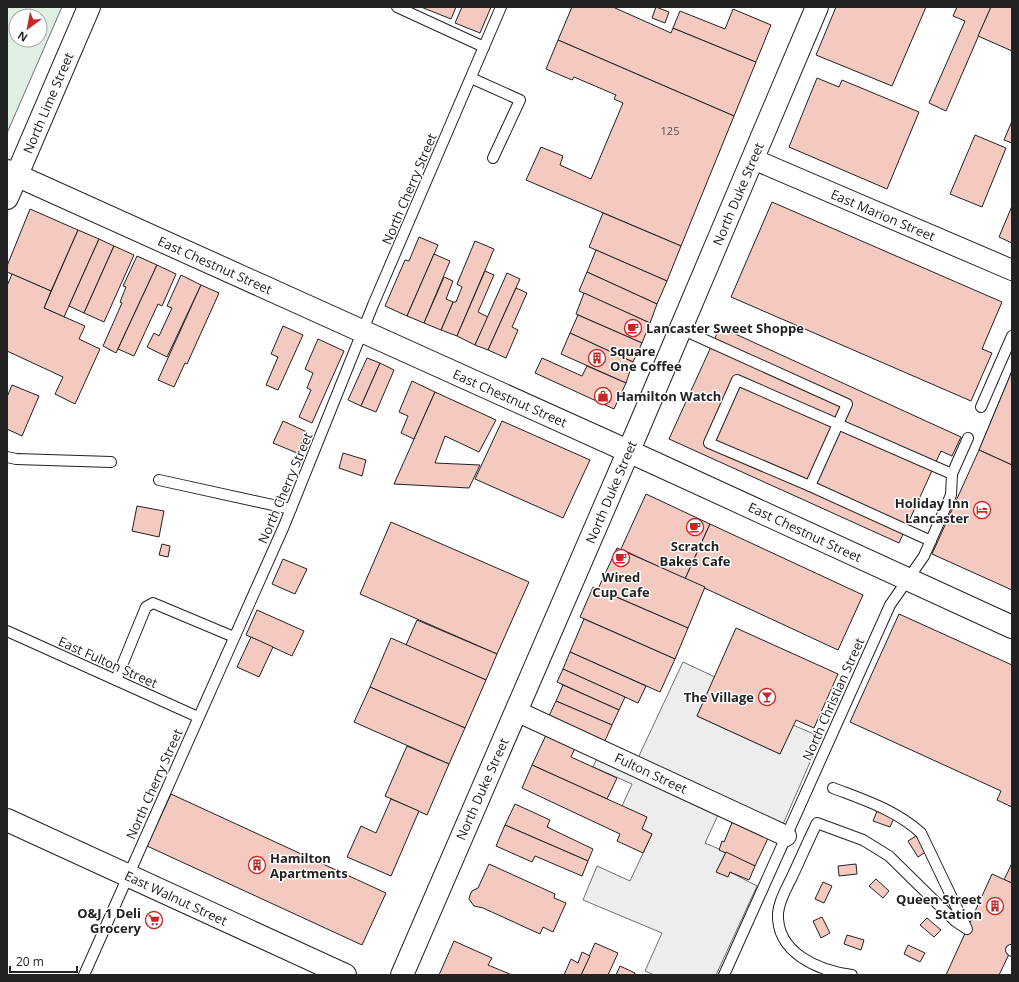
<svg xmlns="http://www.w3.org/2000/svg" width="1019" height="982" font-family="'Open Sans',sans-serif">
  <style>
    .green { fill: #e0efe3; stroke: #6f6f6f; fill-rule: evenodd }
    .parking { fill: #ededed; stroke: #6f6f6f }
    .building { fill: #f3c9c0; stroke: #222 }
    .lines { fill: none; stroke-linecap: round; stroke-linejoin: round }
    .service-casing { stroke: #222; stroke-width: 12 }
    .minor-casing { stroke: #222; stroke-width: 22 }
    .secondary-casing { stroke: #222; stroke-width: 24 }
    .primary-casing { stroke: #222; stroke-width: 24 }
    .trunk-casing { stroke: #222; stroke-width: 24 }
    .service { stroke: #fff; stroke-width: 10 }
    .minor { stroke: #fff; stroke-width: 20 }
    .secondary { stroke: #fff; stroke-width: 22 }
    .primary { stroke: #fff; stroke-width: 22 }
    .trunk { stroke: #fff; stroke-width: 22 }
    .labels { text-anchor: middle; stroke-width: 3; stroke-linejoin: round; paint-order: stroke }
    .number-label { font-size: 11px; fill: #564c4a }
    .street-label { font-size: 13px; fill: #222; stroke: #fff }
    .poi-label { font-size: 13px; font-weight: bold; fill: #222; stroke: #fff; text-anchor: start }
  </style>
  <rect width="100%" height="100%" fill="#fff"/>
  <path class="green" d="M7 7H62L7 133ZM16 16H40V40H16Z"/>
  <path class="parking" d="M683 662 715 677 697 716 780 754 793 725 821 737 777 838 719 813 705 843 726 852 717 871 730 872 757 886 716 975H654L645 971 662 933 583 900 597 866 630 881 652 834 642 829 622 806 632 784 593 767 604 743 638 758Z"/>
  <g class="building">
    <path d="M421 7H456L451 19Z"/>
    <path d="M462 7H491L480 33 455 23Z"/>
    <path d="M572 7H613L671 33 673 28 756 62 734 116 558 40Z"/>
    <path d="M656 7 669 12 665 23 652 18Z"/>
    <path d="M836 7H926L892 86 816 55Z"/>
    <path d="M957 7H991L946 111 929 103 965 21 953 16Z"/>
    <path d="M991 7H1012V51L978 36Z"/>
    <path d="M733 9 771 25 756 62 673 28 680 11 725 29Z"/>
    <path d="M558 40 734 116 681 246 526 180 541 147 563 156 560 165 591 179 623 103 614 99 616 95 574 77 572 80 546 69Z"/>
    <path d="M817 78 839 87 842 80 919 112 887 189 789 147Z"/>
    <path d="M1012 121V143L1004 140Z"/>
    <path d="M975 135 1006 148 982 207 950 194Z"/>
    <path d="M772 202 1002 302 982 349 992 353 971 401 731 297Z"/>
    <path d="M1012 206V243L999 237Z"/>
    <path d="M30 209 78 230 51 291 7 272V266Z"/>
    <path d="M603 213 681 246 667 281 589 247Z"/>
    <path d="M78 230 99 239 64 317 44 308Z"/>
    <path d="M419 237 438 245 407 316 385 306 405 260 409 261Z"/>
    <path d="M99 239 114 246 84 313 69 306Z"/>
    <path d="M475 241 494 249 457 336 441 330 453 302H456L462 287 457 284Z"/>
    <path d="M114 246 134 255 104 322 84 313Z"/>
    <path d="M596 250 667 281 657 304 587 272Z"/>
    <path d="M434 254 450 261 424 323 407 316Z"/>
    <path d="M137 256 157 265 116 353 103 346 122 303 120 302 126 287 123 286Z"/>
    <path d="M157 265 176 274 162 306 158 304 134 356 118 349Z"/>
    <path d="M485 271 494 275 478 312 488 317 475 345 457 336Z"/>
    <path d="M587 272 657 304 650 323 579 291Z"/>
    <path d="M507 273 520 279 488 350 475 345Z"/>
    <path d="M12 274 51 291 44 308 85 326 79 339 100 349 75 404 55 394 63 377 7 351V286Z"/>
    <path d="M181 275 201 285 167 357 147 347 154 333 159 336 172 308 167 306Z"/>
    <path d="M444 277 453 281 446 299 453 302 441 330 424 323Z"/>
    <path d="M201 285 219 293 187 364 185 363 174 387 158 380Z"/>
    <path d="M516 288 527 293 512 327 518 330 506 358 488 350Z"/>
    <path d="M584 293 650 323 642 343 576 314Z"/>
    <path d="M578 315 642 343 633 362 570 333Z"/>
    <path d="M283 326 303 335 278 390 266 385 278 357 271 354Z"/>
    <path d="M720 327 961 437 952 456 941 451 899 543 669 439Z"/>
    <path d="M570 333 633 362 626 383 561 354Z"/>
    <path d="M318 339 344 351 312 423 299 417 311 390 307 388 313 373 305 369Z"/>
    <path d="M367 358 380 363 361 406 348 400Z"/>
    <path d="M542 358 582 376 587 366 626 383 614 409 535 373Z"/>
    <path d="M380 363 394 370 376 412 361 406Z"/>
    <path d="M1012 371V465L979 450Z"/>
    <path d="M1012 371V465L979 450Z"/>
    <path d="M412 381 435 392 414 439 401 433 408 416 399 412Z"/>
    <path d="M12 385 39 396 22 436 7 429V397Z"/>
    <path d="M435 392 496 420 479 452 445 436 435 463 480 465 469 488 394 484Z"/>
    <path d="M283 421 307 432 297 453 273 443Z"/>
    <path d="M502 421 590 460 563 518 475 479Z"/>
    <path d="M979 450 1012 465V590L932 554Z"/>
    <path d="M343 453 366 460 362 476 339 468Z"/>
    <path d="M646 494 710 524 685 579 621 549Z"/>
    <path d="M137 506 164 511 159 537 132 531Z"/>
    <path d="M391 522 529 582 497 654 360 594Z"/>
    <path d="M710 524 863 595 838 650 685 579Z"/>
    <path d="M162 544 170 546 168 557 159 555Z"/>
    <path d="M617 548 705 587 688 628 598 589Z"/>
    <path d="M283 559 307 569 295 594 272 584Z"/>
    <path d="M593 587 688 628 675 659 580 617Z"/>
    <path d="M257 610 304 631 292 656 246 635Z"/>
    <path d="M899 614 1012 665V807L997 800 1001 791 850 722Z"/>
    <path d="M584 619 675 659 660 692 570 652Z"/>
    <path d="M417 620 497 654 486 680 406 645Z"/>
    <path d="M736 628 838 674 814 728 796 720 780 754 697 716Z"/>
    <path d="M251 637 273 647 259 677 237 667Z"/>
    <path d="M391 638 486 680 465 728 370 687Z"/>
    <path d="M570 652 646 686 638 703 563 669Z"/>
    <path d="M563 669 625 697 619 710 557 682Z"/>
    <path d="M563 685 619 710 612 725 556 701Z"/>
    <path d="M370 687 465 728 449 764 354 722Z"/>
    <path d="M556 701 612 725 604 743 548 718Z"/>
    <path d="M546 735 575 748 571 757 617 778 607 799 532 765Z"/>
    <path d="M407 746 449 764 427 815 385 796Z"/>
    <path d="M532 765 647 817 642 829 652 834 643 853 617 841 620 834 522 788Z"/>
    <path d="M171 794 386 893 362 945 147 846Z"/>
    <path d="M391 799 419 811 391 876 347 857 361 826 376 833Z"/>
    <path d="M515 804 550 820 547 827 593 849 588 861 505 825Z"/>
    <path d="M877 811 894 818 890 827 873 821Z"/>
    <path d="M734 818 770 834 755 866 719 850 722 841 724 842Z"/>
    <path d="M505 825 588 861 582 876 535 856 532 862 496 846Z"/>
    <path d="M916 836 927 851 918 857 908 841Z"/>
    <path d="M726 852 755 866 749 880 730 872 728 877 716 872Z"/>
    <path d="M1012 863V883L1004 880Z"/>
    <path d="M489 864 555 894 554 898 566 903 553 932 543 927 540 934 483 908 474 906 469 899 470 895 472 891 478 888Z"/>
    <path d="M856 864 857 874 839 876 838 866Z"/>
    <path d="M992 874 1012 883V948L999 975H946Z"/>
    <path d="M876 879 889 891 883 898 869 886Z"/>
    <path d="M823 882 832 886 824 903 815 899Z"/>
    <path d="M822 917 830 933 821 938 813 921Z"/>
    <path d="M927 918 941 930 934 937 920 925Z"/>
    <path d="M847 935 864 940 861 950 844 944Z"/>
    <path d="M454 941 492 958 488 965 512 975H439Z"/>
    <path d="M595 943 618 953 608 975H581Z"/>
    <path d="M908 945 925 953 920 962 904 954Z"/>
    <path d="M582 952 590 956 581 975H564L571 959 578 963Z"/>
    <path d="M620 966 635 973 634 975H616Z"/>
  </g>
  <g class="lines">
    <g class="service-casing">
      <g id="service">
        <path d="M397 7 484 47"/>
        <path d="M471 78 520 100 493 158"/>
        <path d="M681 329 847 404 810 486 931 541"/>
        <path d="M981 407 1012 336"/>
        <path d="M7 457 16 459 111 462"/>
        <path d="M159 480 291 509"/>
        <path d="M810 486 709 443 737 380 952 474"/>
        <path d="M7 631 198 717"/>
        <path d="M116 680 146 607 153 603 234 637"/>
        <path d="M833 788C864 800 896 810 921 833L966 927"/>
        <path d="M1011 950 1012 951"/>
        <path d="M84 975 284 526 373 305 501 7"/>
        <path d="M724 975 890 605 924 556 951 495 952 474 968 438"/>
        <path d="M852 975C819 971 776 953 778 913 779 901 786 889 791 879 800 860 808 841 817 823L863 840 889 856 955 921 967 929"/>
      </g>
    </g>
    <g class="minor-casing">
      <g id="minor">
        <path d="M753 159 1012 270"/>
        <path d="M516 711 786 836"/>
      </g>
    </g>
    <g class="secondary-casing">
      <path id="secondary" d="M402 975 639 427 817 7"/>
    </g>
    <g class="primary-casing">
      <g id="primary">
        <path d="M7 171 650 461 1012 627"/>
        <path d="M7 820 345 975"/>
      </g>
    </g>
    <g class="trunk-casing">
      <path id="trunk" d="M7 198 89 7"/>
    </g>
    <use href="#service" class="service"/>
    <use href="#minor" class="minor"/>
    <use href="#secondary" class="secondary"/>
    <use href="#primary" class="primary"/>
    <use href="#trunk" class="trunk"/>
  </g>
  <defs>
    <g id="cafe-ring" transform="scale(0.9)"><circle r="9.5" fill="#fff" stroke="#c62828" stroke-width="1.5"/><path d="M-5.5-4.5H6V0H3Q3 3.5 0 3.5H-2.5Q-5.5 3.5-5.5 0ZM3-3.2v2h1.7v-2ZM-6 4.5H4V6H-6Z" fill="#c62828"/></g>
    <g id="building-ring" transform="scale(0.9)"><circle r="9.5" fill="#fff" stroke="#c62828" stroke-width="1.5"/><path d="M-4-6H4V6H1V3H-1V6H-4ZM-2.5-4.3h1.7v1.8h-1.7ZM.8-4.3h1.7v1.8H.8ZM-2.5-1h1.7V.8h-1.7ZM.8-1h1.7V.8H.8Z" fill="#c62828"/></g>
    <g id="shop-ring" transform="scale(0.9)"><circle r="9.5" fill="#fff" stroke="#c62828" stroke-width="1.5"/><path d="M-5-2.5h2.3a2.7 3.5 0 0 1 5.4 0H5L5.5 6h-11ZM-1.5-2.5h3a1.5 2.3 0 0 0-3 0Z" fill="#c62828"/></g>
    <g id="hotel-ring" transform="scale(0.9)"><circle r="9.5" fill="#fff" stroke="#c62828" stroke-width="1.5"/><path d="M-6-4.5h1.5V1H6V5H4.5V3h-9V5H-6ZM-4 0a1.8 1.8 0 1 1 3.6 0ZM.5 0V-2.5h3Q6-2.5 6 0Z" fill="#c62828"/></g>
    <g id="bar-ring" transform="scale(0.9)"><circle r="9.5" fill="#fff" stroke="#c62828" stroke-width="1.5"/><path d="M-6-5H6L.8 .8V4.5H3.5V6h-7V4.5H-.8V.8Z" fill="#c62828"/></g>
    <g id="supermarket-ring" transform="scale(0.9)"><circle r="9.5" fill="#fff" stroke="#c62828" stroke-width="1.5"/><path d="M-6-5.5h2.5l.6 2H6L4.5 2H-2.5L-4.4-4H-6ZM-1.5 3.2a1.3 1.3 0 1 0 .1 0ZM3 3.2a1.3 1.3 0 1 0 .1 0Z" fill="#c62828"/></g>
  </defs>
  <g fill-rule="evenodd">
    <use href="#cafe-ring" x="633" y="328"/>
    <use href="#building-ring" x="597" y="358"/>
    <use href="#shop-ring" x="603" y="396"/>
    <use href="#hotel-ring" x="982" y="510"/>
    <use href="#cafe-ring" x="695" y="527"/>
    <use href="#cafe-ring" x="621" y="558"/>
    <use href="#bar-ring" x="767" y="697"/>
    <use href="#building-ring" x="257" y="865"/>
    <use href="#building-ring" x="995" y="906"/>
    <use href="#supermarket-ring" x="154" y="920"/>
  </g>
  <g class="labels">
    <g class="number-label">
      <text x="670" y="135">125</text>
    </g>
    <g class="street-label">
      <text transform="translate(48 103) rotate(-67)" y="5">North Lime Street</text>
      <text transform="translate(409 189) rotate(-67)" y="5">North Cherry Street</text>
      <text transform="translate(738 194) rotate(-67)" y="5">North Duke Street</text>
      <text transform="translate(883 215) rotate(23)" y="5">East Marion Street</text>
      <text transform="translate(215 265) rotate(24)" y="5">East Chestnut Street</text>
      <text transform="translate(510 398) rotate(24)" y="5">East Chestnut Street</text>
      <text transform="translate(285 488) rotate(-67)" y="5">North Cherry Street</text>
      <text transform="translate(611 492) rotate(-67)" y="5">North Duke Street</text>
      <text transform="translate(805 532) rotate(25)" y="5">East Chestnut Street</text>
      <text transform="translate(108 662) rotate(24)" y="5">East Fulton Street</text>
      <text transform="translate(833 699) rotate(-66)" y="5">North Christian Street</text>
      <text transform="translate(651 773) rotate(25)" y="5">Fulton Street</text>
      <text transform="translate(154 784) rotate(-66)" y="5">North Cherry Street</text>
      <text transform="translate(482 789) rotate(-66)" y="5">North Duke Street</text>
      <text transform="translate(176 898) rotate(25)" y="5">East Walnut Street</text>
    </g>
    <g class="poi-label">
      <text x="646" y="333">Lancaster Sweet Shoppe</text>
      <text x="610" y="356">Square<tspan x="610" dy="15">One Coffee</tspan></text>
      <text x="616" y="401">Hamilton Watch</text>
      <text x="969" y="508" text-anchor="end">Holiday Inn<tspan x="969" dy="15">Lancaster</tspan></text>
      <text x="695" y="551" text-anchor="middle">Scratch<tspan x="695" dy="15">Bakes Cafe</tspan></text>
      <text x="621" y="582" text-anchor="middle">Wired<tspan x="621" dy="15">Cup Cafe</tspan></text>
      <text x="754" y="702" text-anchor="end">The Village</text>
      <text x="270" y="863">Hamilton<tspan x="270" dy="15">Apartments</tspan></text>
      <text x="982" y="904" text-anchor="end">Queen Street<tspan x="982" dy="15">Station</tspan></text>
      <text x="141" y="918" text-anchor="end">O&amp;J 1 Deli<tspan x="141" dy="15">Grocery</tspan></text>
    </g>
  </g>
  <rect width="1019" height="982" fill="none" stroke="#222222" stroke-width="16"/>
  <g transform="translate(28 28) rotate(212)"><circle r="19" fill="#ffffff" stroke="#a7a7a7"/>
  <path d="M0-3L7 15L0 10L-7 15Z" fill="#c62828"/>
  <text y="-6" font-size="11" font-weight="bold" text-anchor="middle" fill="#222222">N</text>
  </g>
  <path d="M10 966v6h67v-6" fill="none" stroke="#222222" stroke-width="2"/>
  <text x="16" y="966" font-size="12" fill="#222222" stroke="#ffffff" stroke-width="3" paint-order="stroke">20 m</text>
</svg>
